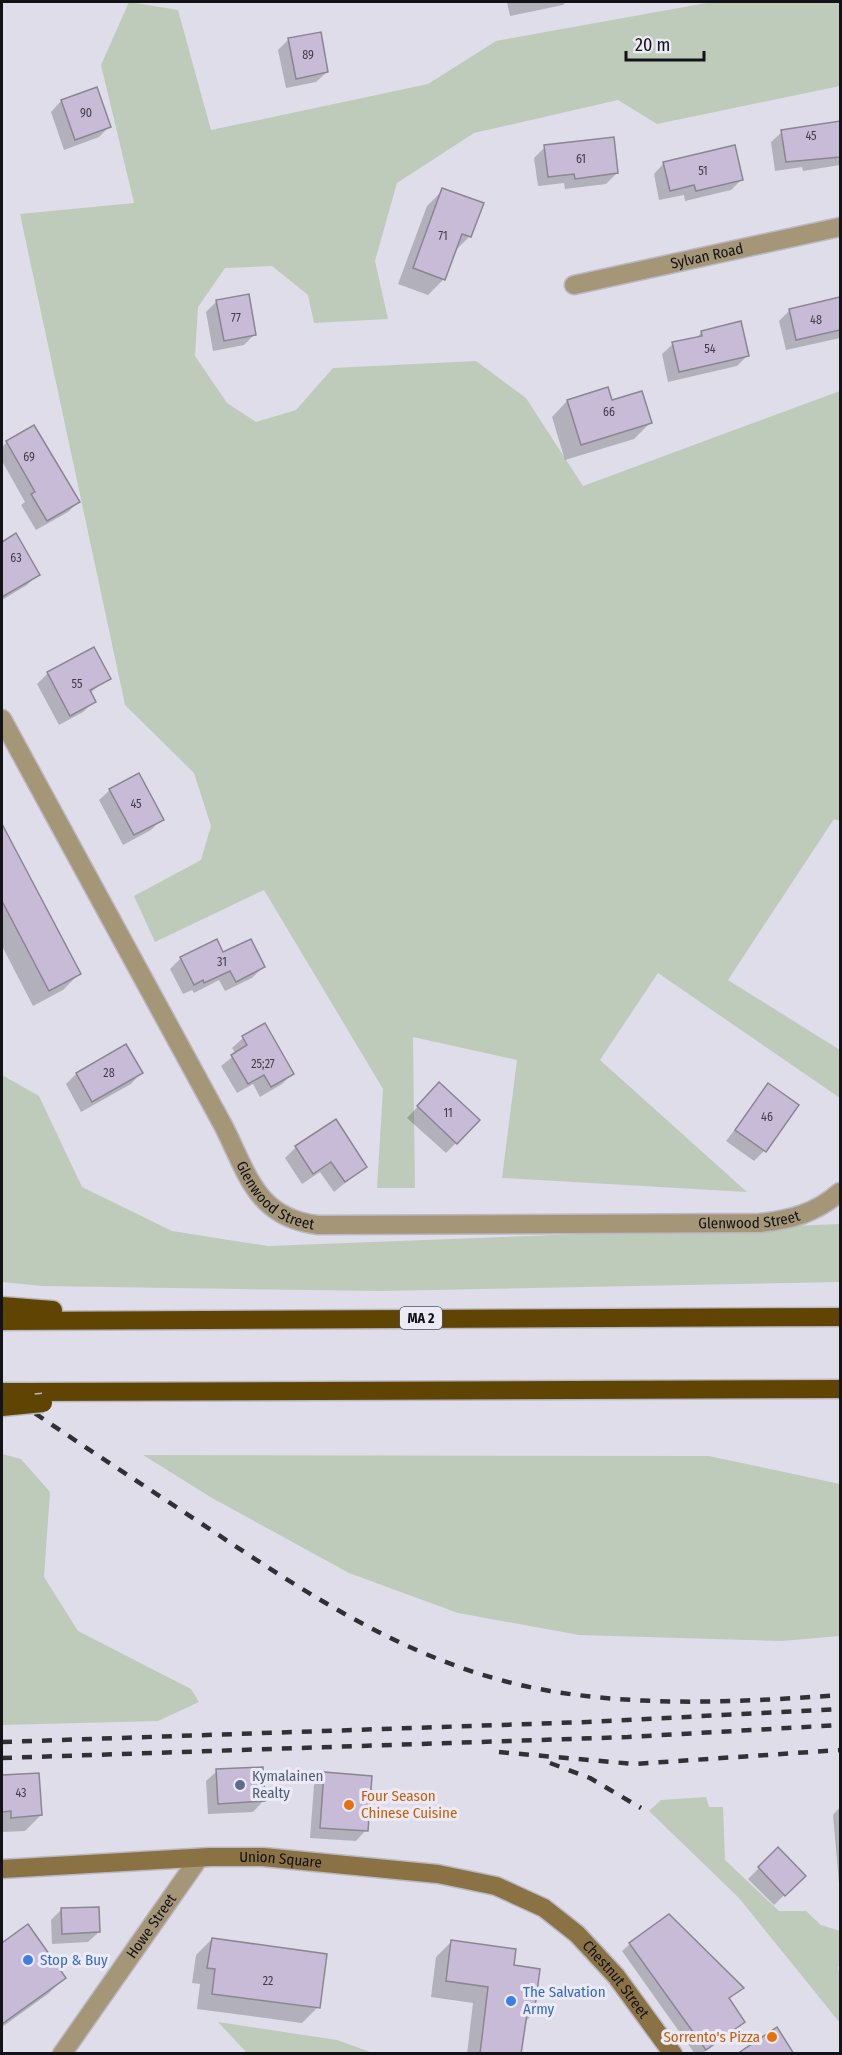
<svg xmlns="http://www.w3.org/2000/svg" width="842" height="2055" font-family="'Fira Sans Condensed',sans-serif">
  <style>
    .green { fill: #becbbb }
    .shadow { fill: #0003 }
    .building { fill: #c7bbd8; stroke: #8b8691; stroke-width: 1.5 }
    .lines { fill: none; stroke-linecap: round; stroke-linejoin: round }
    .street-casing { stroke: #bab8c3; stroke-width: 21 }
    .secondary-casing { stroke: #bab8c3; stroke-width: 21 }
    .highway-casing { stroke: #bab8c3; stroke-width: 21 }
    .street { stroke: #a69678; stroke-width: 18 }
    .secondary { stroke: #8a7245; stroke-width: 18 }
    .highway { stroke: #5f4403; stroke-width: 18 }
    .rail { stroke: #313035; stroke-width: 4.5; stroke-dasharray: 10 10; stroke-linecap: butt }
    .highway-bridge-casing { stroke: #bab8c3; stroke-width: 21; stroke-linecap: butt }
    .highway-bridge { stroke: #5f4403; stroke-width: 18 }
    .service-dot { fill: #5c6f8a; stroke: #eceaf7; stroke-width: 2 }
    .food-dot { fill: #e8710a; stroke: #eceaf7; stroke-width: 2 }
    .shop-dot { fill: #3f7fe0; stroke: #eceaf7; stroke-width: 2 }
    .labels { text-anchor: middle; stroke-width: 6; stroke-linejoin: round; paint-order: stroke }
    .number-label { font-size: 12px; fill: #403c46 }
    .shield { fill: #eceaf7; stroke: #54535a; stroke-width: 1.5 }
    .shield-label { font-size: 14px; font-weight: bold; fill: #131216 }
    .street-label { font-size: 15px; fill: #131216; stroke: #eceaf7 }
    .service-label { font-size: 15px; fill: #4e5e75; stroke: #eceaf7; text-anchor: start }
    .food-label { font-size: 15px; fill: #c56008; stroke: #eceaf7; text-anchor: start }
    .shop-label { font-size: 15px; fill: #366cbe; stroke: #eceaf7; text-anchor: start }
  </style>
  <rect width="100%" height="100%" fill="#dfdde9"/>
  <g class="green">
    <path d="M129 2 178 10 211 130 428 84 496 41 712 2H840V86L657 124 618 100 474 133 397 183 375 261 388 319 314 323 308 295 272 266 225 268 198 307 195 356 227 403 256 422 296 410 333 368 476 361 526 398 583 486 840 391V821L834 819 728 980 840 1050V1098L658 973 600 1060 747 1192 502 1178 517 1060 413 1037 415 1188H377L383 1089 264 890 155 942 134 896 201 860 211 826 194 773 125 705 20 214 134 203 101 65Z"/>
    <path d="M2 1075 39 1096 82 1187 172 1231 268 1246 840 1224V1282L381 1291 42 1286 2 1282Z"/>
    <path d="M2 1454 21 1459 50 1492 44 1577 78 1631 191 1689 199 1702 158 1721 2 1725Z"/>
    <path d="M143 1455 709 1456 840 1484V1636L781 1641 579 1635 458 1613 349 1573 212 1498Z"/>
    <path d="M706 1797 709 1807H723L725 1860 779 1911H806L821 1925 840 1931V1964L838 1968 840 1975V2023L739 1898 649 1811 661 1800Z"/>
    <path d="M218 2022 337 2040 373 2053H247Z"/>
  </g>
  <g class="shadow">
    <path d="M507 2H566L563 5 510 16Z"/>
    <path d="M289 39 327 72 316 82 286 88 278 50Z"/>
    <path d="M96 89 110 126 99 137 64 150 51 112 61 101Z"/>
    <path d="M840 122V165L803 171 802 167 775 171 771 142 782 132Z"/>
    <path d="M545 147 617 173 606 184 565 189 564 183 538 186 534 158Z"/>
    <path d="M664 163 741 180 731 190 685 201 684 195 659 200 654 174Z"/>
    <path d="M443 190 470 236 454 252 444 279 428 295 398 284 427 206Z"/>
    <path d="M840 299V338L786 350 779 321 790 310Z"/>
    <path d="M216 302 255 334 244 345 213 351 206 312Z"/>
    <path d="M702 332 747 356 737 366 668 382 662 354 673 344 695 339Z"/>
    <path d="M567 401 611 402 650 423 634 439 565 460 552 417Z"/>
    <path d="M7 442 78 502 68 512 36 530 21 505 25 502 2 461V447Z"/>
    <path d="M15 536 38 574 27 585 2 600V543Z"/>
    <path d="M48 673 109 678 90 693 94 701 83 712 59 725 37 684Z"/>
    <path d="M110 790 162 819 151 830 123 845 99 800Z"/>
    <path d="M2 827 79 974 63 990 33 1006 2 946Z"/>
    <path d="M223 954 263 967 252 978 225 991 219 980 194 993 192 990 183 994 170 969 181 958Z"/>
    <path d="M243 1038 292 1074 282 1084 260 1097 253 1084 237 1093 221 1066 236 1054 232 1048Z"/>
    <path d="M141 1073 131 1084 81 1112 66 1084 76 1074Z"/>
    <path d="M769 1085 764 1151 754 1161 726 1141Z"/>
    <path d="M429 1095 456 1143 446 1153 407 1118Z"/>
    <path d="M296 1147 365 1167 334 1192 320 1172 302 1184 285 1158Z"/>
    <path d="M217 1771 263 1801 253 1812 208 1814 206 1781Z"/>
    <path d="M38 1774 41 1815 25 1831 2 1832V1777Z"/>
    <path d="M325 1774 366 1830 356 1841 310 1838 314 1785Z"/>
    <path d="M840 1807V1895L833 1815Z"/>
    <path d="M778 1849 804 1876 774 1905 748 1879Z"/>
    <path d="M62 1909 99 1932 88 1942 52 1944 51 1920Z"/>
    <path d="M27 1926 64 1978 48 1994 2 2027V1945Z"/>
    <path d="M212 1939 318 2007 302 2023 197 2009 200 1984 192 1983 196 1955Z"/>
    <path d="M452 1941 512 1966 538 1970 532 2015 524 2023 520 2054H467L473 2003 431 1997 436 1957Z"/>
    <path d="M630 1944 742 1988 728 1999 743 2021 702 2054H695L622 1951Z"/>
  </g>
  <g class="building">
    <path d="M321 32 328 72 296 79 288 38Z"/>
    <path d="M97 87 111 127 75 140 61 100Z"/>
    <path d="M840 121V157L786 162 781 130Z"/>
    <path d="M614 137 618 173 575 179 574 174 548 177 544 145Z"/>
    <path d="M735 145 743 180 696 191 694 185 670 191 663 162Z"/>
    <path d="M442 188 484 203 471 237 462 234 445 280 413 268Z"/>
    <path d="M249 294 256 335 224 341 216 300Z"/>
    <path d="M840 297V330L796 340 789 309Z"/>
    <path d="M741 321 749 356 679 372 672 342 702 336 701 331Z"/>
    <path d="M608 387 612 400 642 391 652 423 581 445 567 400Z"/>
    <path d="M34 425 80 502 47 521 31 494 35 492 6 441Z"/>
    <path d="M16 533 40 575 2 597V542Z"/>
    <path d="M94 647 111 679 90 690 96 702 70 716 47 672Z"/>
    <path d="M139 773 164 820 134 835 109 789Z"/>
    <path d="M2 824 81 974 49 991 2 901Z"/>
    <path d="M217 939 223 952 251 939 265 967 236 982 230 971 204 983 203 980 194 985 180 957Z"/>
    <path d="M265 1023 294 1074 271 1087 264 1075 248 1084 231 1055 247 1045 242 1036Z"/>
    <path d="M126 1044 143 1073 92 1102 76 1073Z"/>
    <path d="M439 1082 480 1120 457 1144 417 1106Z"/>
    <path d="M768 1083 799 1105 766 1152 735 1130Z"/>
    <path d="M336 1119 367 1167 345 1182 331 1162 313 1174 295 1146Z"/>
    <path d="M263 1767 265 1801 218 1804 216 1769Z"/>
    <path d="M324 1772 372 1776 368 1831 320 1828Z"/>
    <path d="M39 1773 42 1815 11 1818V1811L2 1812V1775Z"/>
    <path d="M778 1847 806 1876 785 1896 758 1867Z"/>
    <path d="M99 1907 100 1932 62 1934 61 1908Z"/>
    <path d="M669 1914 744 1988 729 1998 745 2022 706 2050 629 1943Z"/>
    <path d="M28 1924 66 1978 2 2024V1943Z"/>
    <path d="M212 1938 327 1954 320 2008 212 1994 215 1969 207 1968Z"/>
    <path d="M451 1940 516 1949 514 1965 540 1969 534 2015 527 2014 521 2054H480L488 1987 446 1981Z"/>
    <path d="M777 2027 794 2054H737Z"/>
  </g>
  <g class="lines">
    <g class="street-casing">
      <g id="street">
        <path id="s1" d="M574 285 840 227"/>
        <path id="s2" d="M2 719 224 1127C248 1175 257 1218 318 1225L759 1223C791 1220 816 1213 840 1192"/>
        <path id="s3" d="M62 2054 199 1858"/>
      </g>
    </g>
    <g class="secondary-casing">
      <g id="secondary">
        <path id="s4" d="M2 1869 210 1857H263L438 1874 496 1886 544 1908 577 1934 616 1976 673 2054"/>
      </g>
    </g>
    <g class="highway-casing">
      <g id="highway">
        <path d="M2 1306 53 1310"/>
        <path d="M2 1321 840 1317"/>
        <path d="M26 1392 840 1389"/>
      </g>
    </g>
    <use href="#street" class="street"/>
    <use href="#secondary" class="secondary"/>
    <use href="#highway" class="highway"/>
    <g class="rail">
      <path d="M2 1391C68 1436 135 1480 202 1524 312 1597 417 1668 550 1691 646 1707 744 1702 840 1695"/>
      <path d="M2 1742 587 1722 840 1709"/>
      <path d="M499 1752 634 1764 840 1750"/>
      <path d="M2 1758 628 1737 840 1725"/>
      <path d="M550 1763 590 1778 641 1808"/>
    </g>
    <g class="highway-bridge-casing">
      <g id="highway-bridge">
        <path d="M2 1392H26"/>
        <path d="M2 1407 43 1403"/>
      </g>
    </g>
    <use href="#highway-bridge" class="highway-bridge"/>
  </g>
  <circle class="service-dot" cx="240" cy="1785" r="6"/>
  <g class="food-dot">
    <circle cx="349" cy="1805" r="6"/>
    <circle cx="772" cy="2037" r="6"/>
  </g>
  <g class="shop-dot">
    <circle cx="28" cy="1960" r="6"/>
    <circle cx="511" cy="2001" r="6"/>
  </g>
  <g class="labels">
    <g class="number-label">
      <text x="308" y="59">89</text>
      <text x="86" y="117">90</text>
      <text x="811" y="140">45</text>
      <text x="581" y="163">61</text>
      <text x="703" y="175">51</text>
      <text x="443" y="240">71</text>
      <text x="236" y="322">77</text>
      <text x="816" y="324">48</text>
      <text x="710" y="353">54</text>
      <text x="609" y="416">66</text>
      <text x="29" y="461">69</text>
      <text x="16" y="562">63</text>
      <text x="77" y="688">55</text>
      <text x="136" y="808">45</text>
      <text x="222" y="966">31</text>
      <text x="263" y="1068">25;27</text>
      <text x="109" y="1077">28</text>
      <text x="448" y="1117">11</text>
      <text x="767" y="1121">46</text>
      <text x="21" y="1797">43</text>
      <text x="268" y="1985">22</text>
    </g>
    <rect class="shield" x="400" y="1307" width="42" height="22" rx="4.5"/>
    <g class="shield-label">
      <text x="421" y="1323">MA 2</text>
    </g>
    <g class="street-label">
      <text dy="5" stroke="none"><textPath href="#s1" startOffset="136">Sylvan Road</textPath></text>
      <text dy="5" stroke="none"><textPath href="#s2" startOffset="554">Glenwood Street</textPath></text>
      <text dy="5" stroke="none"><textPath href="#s2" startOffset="1040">Glenwood Street</textPath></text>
      <text dy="5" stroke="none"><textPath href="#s4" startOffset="279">Union Square</textPath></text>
      <text dy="5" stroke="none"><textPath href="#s3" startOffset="156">Howe Street</textPath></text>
      <text dy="5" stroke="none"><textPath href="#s4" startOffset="651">Chestnut Street</textPath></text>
    </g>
    <g class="service-label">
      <text x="252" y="1781">Kymalainen<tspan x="252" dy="17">Realty</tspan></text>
    </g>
    <g class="food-label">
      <text x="361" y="1801">Four Season<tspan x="361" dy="17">Chinese Cuisine</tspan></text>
      <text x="760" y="2042" text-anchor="end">Sorrento's Pizza</text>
    </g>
    <g class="shop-label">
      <text x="40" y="1965">Stop &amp; Buy</text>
      <text x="523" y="1997">The Salvation<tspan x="523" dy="17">Army</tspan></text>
    </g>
  </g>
  <rect width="842" height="2055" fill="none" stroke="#131216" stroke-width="6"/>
  <path d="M626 51v9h78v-9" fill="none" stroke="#131216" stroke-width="3"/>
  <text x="635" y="51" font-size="18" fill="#131216" stroke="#eceaf7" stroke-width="4.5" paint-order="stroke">20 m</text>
</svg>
